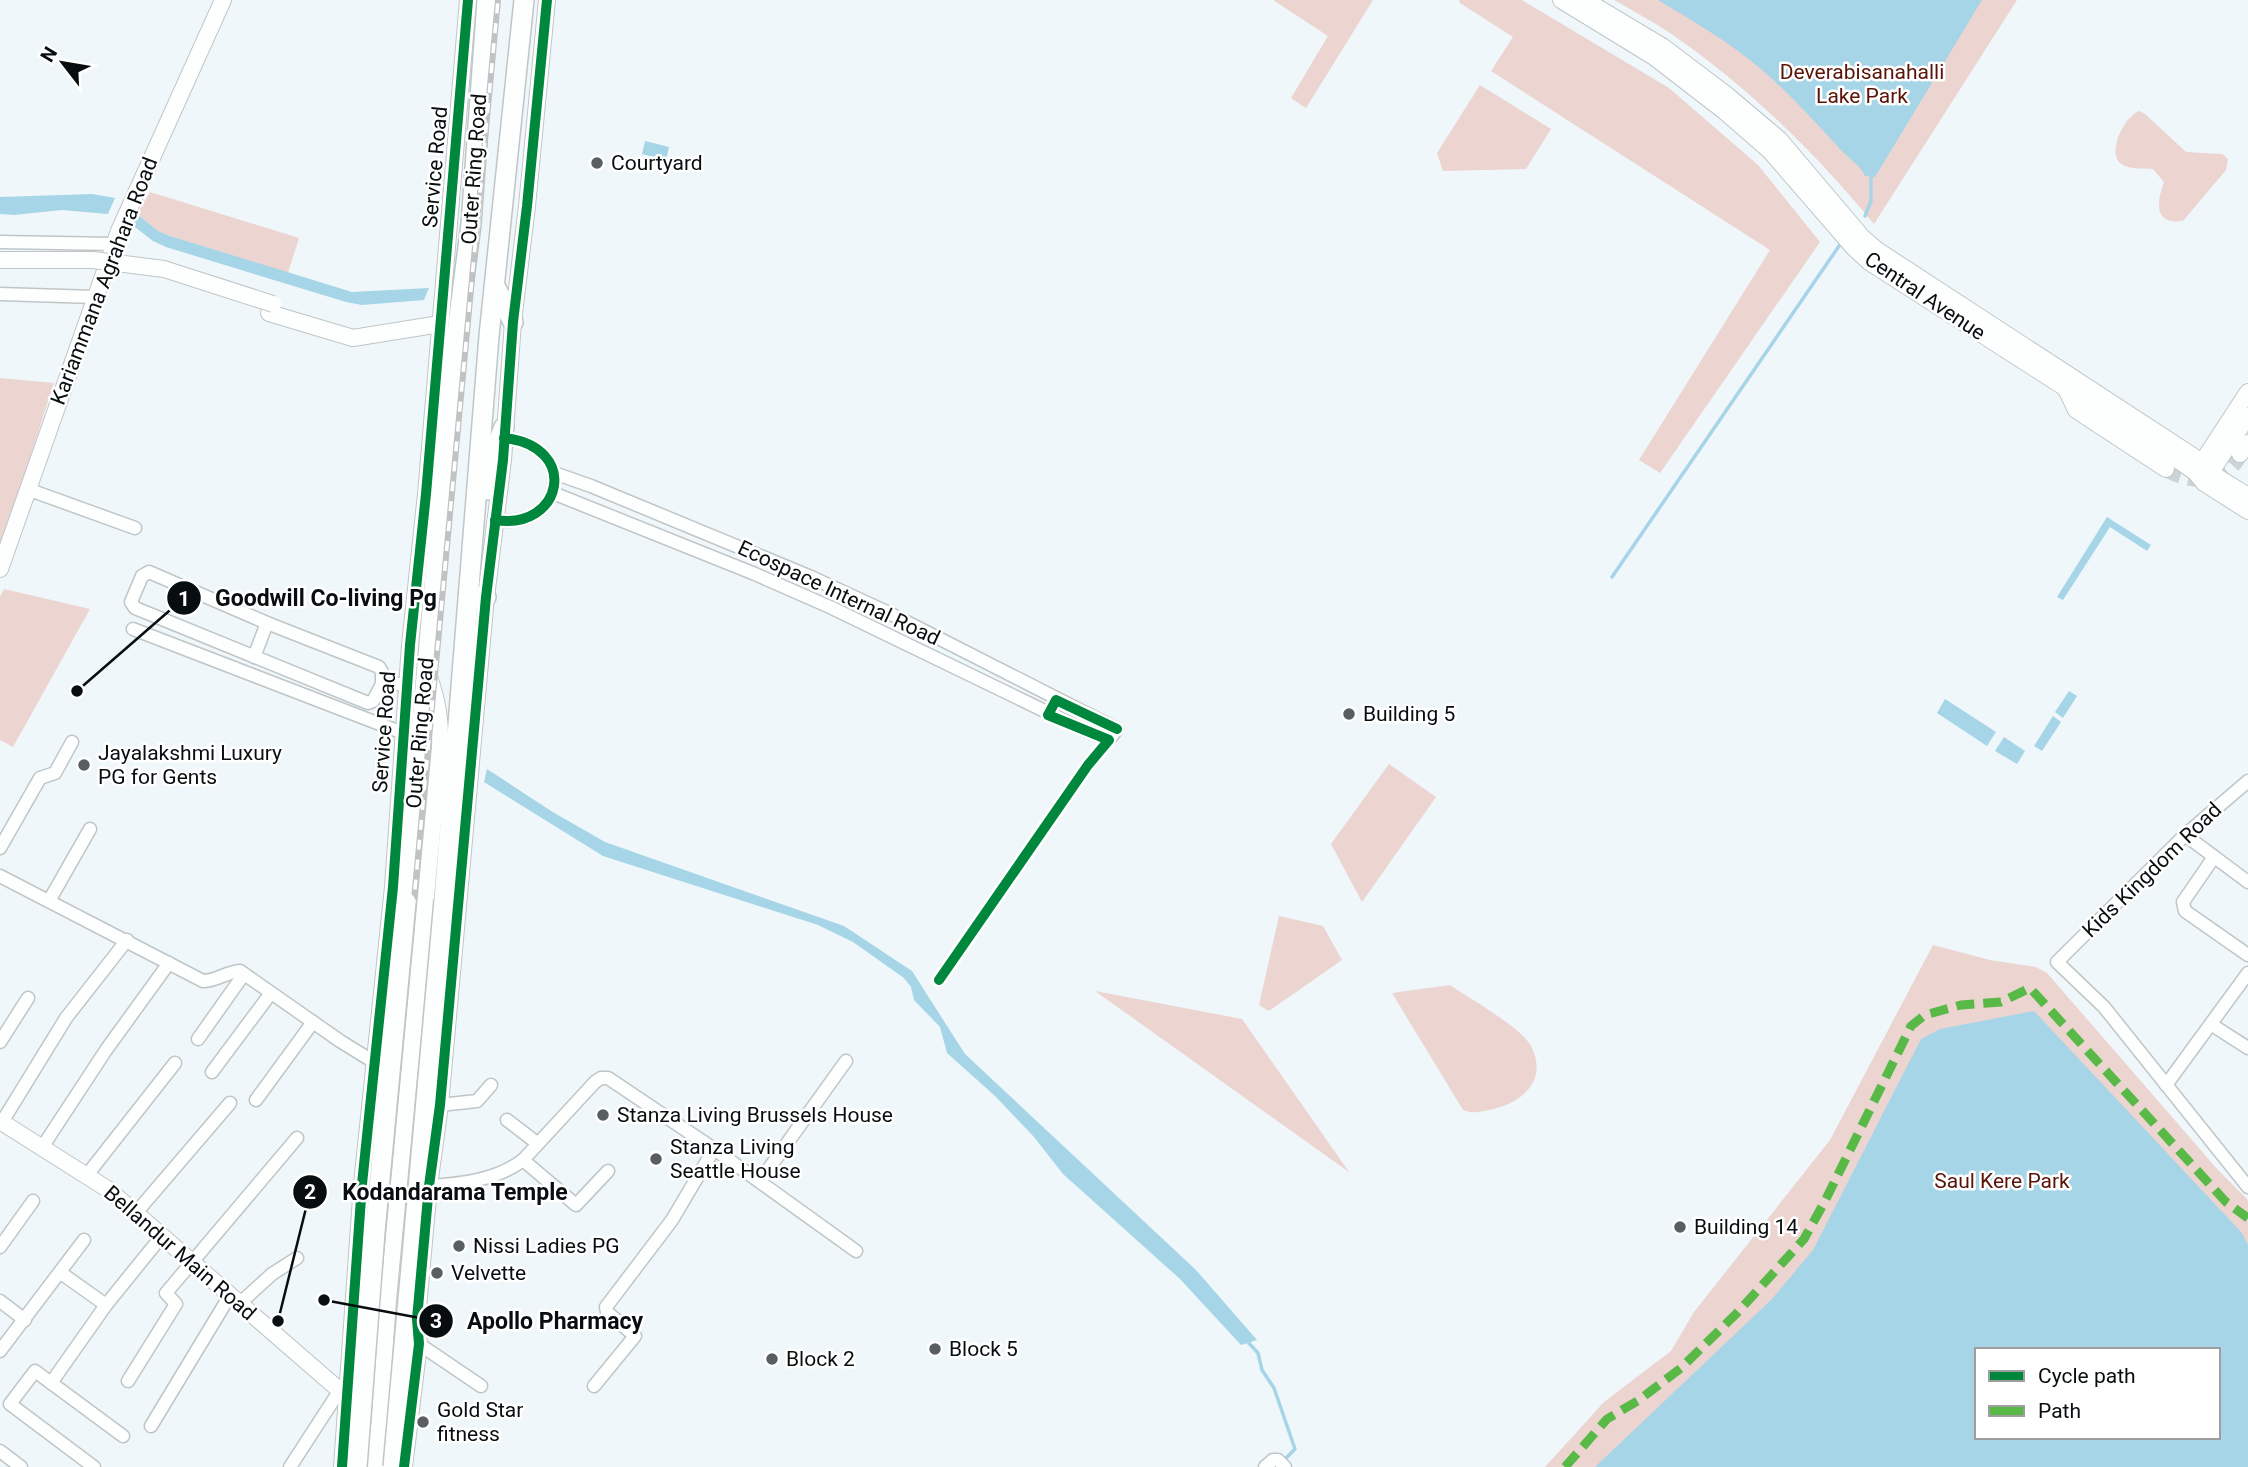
<svg xmlns="http://www.w3.org/2000/svg" width="2248" height="1467" font-family="Roboto,sans-serif">
  <style>
    .green { fill: #ecd4d0; fill-rule: evenodd }
    .water { fill: #a6d5e8; fill-rule: evenodd }
    .lines { fill: none; stroke-linecap: round; stroke-linejoin: round }
    .stream { stroke: #a6d5e8; stroke-width: 3.5 }
    .tertiary-tunnel { stroke: #ccd4d7; stroke-width: 16; stroke-dasharray: 16 8; stroke-linecap: butt }
    .minor-casing { stroke: #bfc6c8; stroke-width: 15 }
    .tertiary-casing { stroke: #bfc6c8; stroke-width: 18 }
    .trunk-casing { stroke: #bfc6c8; stroke-width: 22 }
    .minor { stroke: #fdfefe; stroke-width: 12 }
    .tertiary { stroke: #fdfefe; stroke-width: 16 }
    .trunk { stroke: #fdfefe; stroke-width: 19 }
    .rail-casing { stroke: #c0c2c4; stroke-width: 6 }
    .rail { stroke: #fff; stroke-width: 3.5; stroke-dasharray: 10; stroke-linecap: butt }
    .tertiary-bridge-casing { stroke: #bfc6c8; stroke-width: 18; stroke-linecap: butt }
    .trunk-bridge-casing { stroke: #bfc6c8; stroke-width: 22; stroke-linecap: butt }
    .tertiary-bridge { stroke: #fdfefe; stroke-width: 16 }
    .trunk-bridge { stroke: #fdfefe; stroke-width: 19 }
    .quiet { stroke: #58b947; stroke-width: 9; stroke-dasharray: 18 9; stroke-linecap: butt }
    .cycleway-casing { stroke: #fff; stroke-width: 15 }
    .cycleway { stroke: #00873e; stroke-width: 10 }
    .poi-dot { fill: #595f61; stroke: #fff; stroke-width: 2.5 }
    .labels { text-anchor: middle; stroke-width: 5; stroke-linejoin: round; paint-order: stroke }
    .park-label { font-size: 21px; fill: #5a1307; stroke: #fff }
    .poi-label { font-size: 21px; fill: #080d0f; stroke: #fff; text-anchor: start }
    .street-label { font-size: 21px; fill: #080d0f; stroke: #fff }
    .leader { fill: none; stroke: #080d0f; stroke-width: 2.5 }
    .callout-dot { fill: #080d0f; stroke: #fff; stroke-width: 2.5 }
    .mark-label { font-size: 21px; text-anchor: middle; font-weight: bold; fill: #fff }
    .callout-label { font-size: 23px; text-anchor: middle; font-weight: bold; fill: #080d0f; stroke: #fff; stroke-width: 5; stroke-linejoin: round; paint-order: stroke }
  </style>
  <rect width="100%" height="100%" fill="#eff7fa"/>
  <g class="green">
    <path d="M1273 0H1373L1306 108 1291 98 1328 36Z"/>
    <path d="M1459 0H1522L1669 88 1758 165 1820 242 1660 473 1639 460 1770 250 1491 71 1513 37 1460 3Z"/>
    <path d="M1614 0H2017L1874 224C1815 152 1747 86 1670 33 1652 21 1633 11 1614 0Z"/>
    <path d="M1480 85 1551 129 1526 169 1443 171 1437 153Z"/>
    <path d="M2139 111 2145 114 2186 152 2222 154 2228 159 2226 170 2183 221C2153 225 2157 201 2164 182L2153 169C2143 168 2129 170 2120 163 2107 151 2125 116 2139 111Z"/>
    <path d="M150 192 299 238 288 273 170 236 158 231 137 214Z"/>
    <path d="M0 378 54 383 0 550Z"/>
    <path d="M4 589 90 609 13 747 0 740V597Z"/>
    <path d="M1389 764 1436 797 1362 902 1331 844Z"/>
    <path d="M1279 916 1323 926 1342 960 1269 1011 1259 1005Z"/>
    <path d="M1933 945 1990 960 2036 967 2047 973 2218 1170 2248 1200V1467H1545L1604 1402 1671 1351 1694 1312 1830 1140ZM1977 1350H2218V1437H1977Z"/>
    <path d="M1450 985C1469 998 1522 1028 1531 1046 1549 1081 1521 1104 1489 1110 1480 1112 1472 1114 1463 1110L1392 993Z"/>
    <path d="M1095 991 1242 1019 1349 1172Z"/>
  </g>
  <g class="water">
    <path d="M1658 0H1982L1875 177 1865 176C1862 167 1847 157 1840 149 1815 122 1789 93 1761 69 1729 42 1693 21 1658 0Z"/>
    <path d="M645 141 669 147 666 160 642 154Z"/>
    <path d="M92 194 115 198 108 214 62 210 14 215 0 214V197Z"/>
    <path d="M137 214 158 231 170 236 352 292 429 288 424 300 362 305 346 302 166 247 153 241 131 224Z"/>
    <path d="M2107 517 2151 545 2147 551 2110 527 2063 600 2057 597Z"/>
    <path d="M2069 691 2077 696 2063 718 2055 712Z"/>
    <path d="M1945 699 1996 732 1987 746 1937 713Z"/>
    <path d="M2053 716 2061 722 2042 751 2034 746Z"/>
    <path d="M2004 737 2025 751 2017 764 1995 751Z"/>
    <path d="M487 769 551 811 605 842 844 926 912 971 965 1054 1196 1270 1257 1340 1241 1345 1180 1279 1063 1174 1034 1137 995 1096 947 1053 940 1027 914 1000 911 987 904 978 853 942 818 925 603 856 484 782Z"/>
    <path d="M2034 1011 2242 1233 2248 1245V1467H1595L1772 1299 1813 1250 1921 1039 1940 1029ZM1977 1350H2218V1437H1977Z"/>
  </g>
  <g class="lines">
    <g class="stream">
      <path d="M1865 216 1871 201V178"/>
      <path d="M1612 577 1839 246"/>
      <path d="M1247 1341 1258 1353 1262 1370 1274 1388 1295 1449 1284 1460"/>
    </g>
    <path class="tertiary-tunnel" d="M2166 469C2192 484 2226 484 2240 454"/>
    <g class="minor-casing">
      <g id="minor">
        <path d="M0 242 114 244"/>
        <path d="M0 294 95 297"/>
        <path d="M27 489 135 528"/>
        <path d="M553 493 755 574 830 607 1084 730 1109 740 1117 729 891 614 811 577 591 486 554 473"/>
        <path d="M495 520C563 531 581 446 504 438"/>
        <path d="M133 629 403 733"/>
        <path d="M254 657 267 623"/>
        <path d="M382 684 373 701 368 703 135 608 131 602 142 576 149 572 267 623 379 667 382 672V684H407"/>
        <path d="M2248 781 2185 835 2057 962 2104 1007 2248 1187"/>
        <path d="M2185 835 2248 882"/>
        <path d="M0 848 40 778 55 773 72 742"/>
        <path d="M2214 857 2183 902 2185 911 2248 955"/>
        <path d="M0 876 203 981C217 981 226 972 240 971L340 1041 374 1062"/>
        <path d="M49 901 90 829"/>
        <path d="M2212 1025 2248 1048"/>
        <path d="M198 1039 244 974"/>
        <path d="M0 1042 28 998"/>
        <path d="M212 1072 271 993"/>
        <path d="M2166 1085 2248 973"/>
        <path d="M256 1100 313 1022"/>
        <path d="M440 1105 477 1101 491 1085"/>
        <path d="M507 1120 537 1143"/>
        <path d="M2 1122 66 1018 127 940"/>
        <path d="M43 1146 106 1050 169 963"/>
        <path d="M523 1160 576 1205 608 1171"/>
        <path d="M87 1175 175 1063"/>
        <path d="M760 1181 846 1061"/>
        <path d="M429 1186C461 1184 497 1180 523 1160L595 1082 601 1078H608L714 1149 856 1251"/>
        <path d="M135 1214 230 1103"/>
        <path d="M0 1247 33 1201"/>
        <path d="M61 1273 106 1305"/>
        <path d="M0 1301 25 1320"/>
        <path d="M238 1305 272 1274 297 1258"/>
        <path d="M419 1344 481 1386"/>
        <path d="M0 1351 84 1240"/>
        <path d="M128 1381 176 1304 166 1293 297 1138"/>
        <path d="M51 1383 106 1305 161 1237"/>
        <path d="M594 1386 635 1336 607 1312 606 1307 672 1220 714 1149"/>
        <path d="M151 1426 229 1297"/>
        <path d="M0 1451 21 1467"/>
        <path d="M94 1467 10 1404 35 1371 123 1436"/>
        <path d="M290 1467 340 1390"/>
        <path d="M1265 1467 1273 1460H1278L1285 1467"/>
      </g>
    </g>
    <g class="tertiary-casing">
      <g id="tertiary">
        <path d="M1561 0 1654 57 1724 111 1770 151 1854 248 1869 262 2179 461 2195 472 2204 483 2248 511"/>
        <path d="M1585 0 1662 46 1728 96 1779 139 1862 237 1877 250 2202 462 2211 473 2248 496"/>
        <path d="M269 313 353 338 440 324"/>
        <path d="M2066 389 2076 410 2166 469"/>
        <path d="M2240 454 2248 443"/>
        <path d="M2197 470 2248 392"/>
        <path d="M2205 481 2248 416"/>
        <path d="M0 569 119 231 223 0"/>
        <path d="M0 1121 109 1190 353 1402"/>
        <path d="M379 1430 388 1300 440 747C441 720 437 699 428 674"/>
        <path d="M342 1467 362 1184 393 887 410 645 426 494 468 0"/>
        <path d="M404 1467 419 1344 417 1319 429 1186 440 1105 486 597 503 460 513 322 527 206 547 0"/>
      </g>
    </g>
    <g class="trunk-casing">
      <g id="trunk">
        <path d="M495 286 513 322"/>
        <path d="M488 490 496 447 504 427"/>
        <path d="M468 597H486"/>
        <path d="M444 900 489 336 524 0"/>
        <path d="M406 902 456 340 471 224 487 0"/>
        <path d="M376 1467 379 1430"/>
      </g>
    </g>
    <use href="#minor" class="minor"/>
    <use href="#tertiary" class="tertiary"/>
    <use href="#trunk" class="trunk"/>
    <g class="rail-casing">
      <path id="rail" d="M361 1467 498 0"/>
    </g>
    <use href="#rail" class="rail"/>
    <g class="tertiary-bridge-casing">
      <path id="tertiary-bridge" d="M0 260H93L164 269 273 304"/>
    </g>
    <g class="trunk-bridge-casing">
      <g id="trunk-bridge">
        <path d="M357 1467 375 1232 406 902"/>
        <path d="M393 1467 444 900"/>
      </g>
    </g>
    <use href="#tertiary-bridge" class="tertiary-bridge"/>
    <use href="#trunk-bridge" class="trunk-bridge"/>
    <path class="quiet" d="M1565 1467 1607 1419 1639 1400 1681 1368 1738 1312 1804 1239 1825 1201 1911 1026 1925 1015 1961 1005 2001 1002 2030 988 2226 1202 2248 1218"/>
    <g class="cycleway-casing">
      <g id="cycleway">
        <path d="M495 520C563 531 581 446 504 438"/>
        <path d="M939 980 1088 765 1109 740 1048 715 1056 700 1117 729"/>
        <path d="M342 1467 362 1184 393 887 410 645 426 494 468 0"/>
        <path d="M404 1467 419 1344 417 1319 429 1186 440 1105 486 597 503 460 513 322 527 206 547 0"/>
      </g>
    </g>
    <use href="#cycleway" class="cycleway"/>
  </g>
  <g class="poi-dot">
    <circle cx="597" cy="163" r="7"/>
    <circle cx="1349" cy="714" r="7"/>
    <circle cx="84" cy="765" r="7"/>
    <circle cx="603" cy="1115" r="7"/>
    <circle cx="656" cy="1159" r="7"/>
    <circle cx="1680" cy="1227" r="7"/>
    <circle cx="459" cy="1246" r="7"/>
    <circle cx="437" cy="1273" r="7"/>
    <circle cx="935" cy="1349" r="7"/>
    <circle cx="772" cy="1359" r="7"/>
    <circle cx="423" cy="1422" r="7"/>
  </g>
  <g class="labels">
    <g class="park-label">
      <text x="1862" y="79">Deverabisanahalli<tspan x="1862" dy="24">Lake Park</tspan></text>
      <text x="2002" y="1188">Saul Kere Park</text>
    </g>
    <g class="poi-label">
      <text x="611" y="170">Courtyard</text>
      <text x="1363" y="721">Building 5</text>
      <text x="98" y="760">Jayalakshmi Luxury<tspan x="98" dy="24">PG for Gents</tspan></text>
      <text x="617" y="1122">Stanza Living Brussels House</text>
      <text x="670" y="1154">Stanza Living<tspan x="670" dy="24">Seattle House</tspan></text>
      <text x="1694" y="1234">Building 14</text>
      <text x="473" y="1253">Nissi Ladies PG</text>
      <text x="451" y="1280">Velvette</text>
      <text x="949" y="1356">Block 5</text>
      <text x="786" y="1366">Block 2</text>
      <text x="437" y="1417">Gold Star<tspan x="437" dy="24">fitness</tspan></text>
    </g>
    <g class="street-label">
      <text transform="translate(435 167) rotate(-85)" y="7">Service Road</text>
      <text transform="translate(474 169) rotate(-86)" y="7">Outer Ring Road</text>
      <text transform="translate(104 281) rotate(-69)" y="7">Kariammana Agrahara Road</text>
      <text transform="translate(1925 296) rotate(34)" y="7">Central Avenue</text>
      <text transform="translate(839 593) rotate(25)" y="7">Ecospace Internal Road</text>
      <text transform="translate(384 732) rotate(-86)" y="7">Service Road</text>
      <text transform="translate(420 733) rotate(-85)" y="7">Outer Ring Road</text>
      <text transform="translate(2152 870) rotate(-44)" y="7">Kids Kingdom Road</text>
      <text transform="translate(180 1253) rotate(41)" y="7">Bellandur Main Road</text>
    </g>
  </g>
  <path class="leader" d="M77 691L184 598M278 1321L310 1192M324 1300L436 1321"/>
  <g class="callout-dot">
    <circle cx="77" cy="691" r="7"/>
    <circle cx="278" cy="1321" r="7"/>
    <circle cx="324" cy="1300" r="7"/>
    <circle cx="184" cy="598" r="18"/>
    <circle cx="310" cy="1192" r="18"/>
    <circle cx="436" cy="1321" r="18"/>
  </g>
  <g class="mark-label">
    <text x="184" y="606">1</text>
    <text x="310" y="1199">2</text>
    <text x="436" y="1328">3</text>
  </g>
  <g class="callout-label">
    <text x="326" y="606">Goodwill Co-living Pg</text>
    <text x="455" y="1200">Kodandarama Temple</text>
    <text x="555" y="1329">Apollo Pharmacy</text>
  </g>
  <rect x="1975" y="1348" width="245" height="91" fill="#ffffff" stroke="#9c9e9f" stroke-width="2"/>
  <rect x="1989" y="1371" width="35" height="10" fill="#00873e" stroke="#9c9e9f" stroke-width="2"/>
  <text x="2038" y="1383" font-size="21" fill="#080d0f">Cycle path</text>
  <rect x="1989" y="1406" width="35" height="10" fill="#58b947" stroke="#9c9e9f" stroke-width="2"/>
  <text x="2038" y="1418" font-size="21" fill="#080d0f">Path</text>
  <g transform="translate(63 63) rotate(301)" stroke="#ffffff" stroke-width="5" paint-order="stroke">
  <path d="M0-5L12 26L0 18L-12 26Z" fill="#080d0f"/>
  <text y="-10" font-size="19" font-weight="bold" text-anchor="middle" fill="#080d0f">N</text>
  </g>
</svg>
